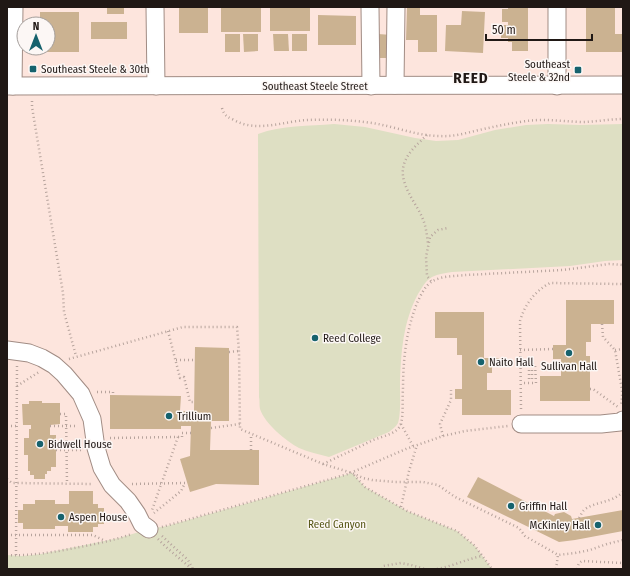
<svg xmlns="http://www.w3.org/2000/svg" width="630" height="576" font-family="'Fira Sans Condensed',sans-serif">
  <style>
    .green { fill: #dedfc3 }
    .building { fill: #cbb291 }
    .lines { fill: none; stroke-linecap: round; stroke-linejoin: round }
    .minor-casing { stroke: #a18c84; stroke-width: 19 }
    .path { stroke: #b7a49d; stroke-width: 2.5; stroke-dasharray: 1 3; stroke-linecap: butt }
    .minor { stroke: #fff; stroke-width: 17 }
    .poi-dot { fill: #16626d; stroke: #fcf7f5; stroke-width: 1.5 }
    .labels { text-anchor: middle; stroke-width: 3; stroke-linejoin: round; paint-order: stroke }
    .poi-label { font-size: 11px; fill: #201815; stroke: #fcf7f5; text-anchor: start }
    .street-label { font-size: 11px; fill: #201815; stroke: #fcf7f5 }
    .park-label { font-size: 11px; fill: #565615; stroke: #fcf7f5 }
    .district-label { font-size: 15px; font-weight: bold; letter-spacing: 1px; fill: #201815; stroke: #fcf7f5 }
  </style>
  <rect width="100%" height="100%" fill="#fde5dd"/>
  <g class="green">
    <path d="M334 124 365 127 415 138 436 141 458 140 495 130 526 125 548 124 580 125 623 124V260L605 261 570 266 452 272C446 273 438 274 432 277 425 281 422 288 418 294 403 322 401 352 400 384 400 394 401 414 398 423 396 427 392 429 389 432L329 457C319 454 308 452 299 448 286 441 265 424 260 409 259 405 260 401 259 397L258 134C282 125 309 126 334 124Z"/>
    <path d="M352 473 365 487 407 511 457 531 475 546 492 569H7V555L22 556 41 554 119 538 149 529 167 526 241 505Z"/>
  </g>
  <g class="building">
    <rect x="107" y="7" width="17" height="7"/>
    <rect x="179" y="7" width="29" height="26"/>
    <rect x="221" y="7" width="40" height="25"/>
    <rect x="270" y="7" width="40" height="24"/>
    <path d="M407 7H420V15H437V52H418V40H406Z"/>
    <path d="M508 7H528V51H512V42H508V38H501V25H508V22H502V9H508Z"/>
    <path d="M586 7H615V34H623V52H586Z"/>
    <path d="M462 11 485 12 483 53 445 51 446 25H461Z"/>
    <path d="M40 12H79V52H40V48H48V24H40Z"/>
    <path d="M318 15 356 16V45H318Z"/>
    <rect x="91" y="22" width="36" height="17"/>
    <rect x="225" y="34" width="15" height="18"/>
    <path d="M243 34H258V51L244 52Z"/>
    <path d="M273 34H288L289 51H274Z"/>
    <rect x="292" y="34" width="15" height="17"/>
    <path d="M378 34 392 35V58H378Z"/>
    <path d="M566 300H614V324H591V342H586V356H590V401H540V376H561V359H553V345H566Z"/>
    <path d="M435 312H484V358H499V366H492V373H487V390H511V415H462V399H455V389H462V355H457V338H435Z"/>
    <path d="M195 347 229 348V421H211L210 450H259V485L216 484 190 492 180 459 190 456 191 426H181V429H110V395L181 396 180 411H194Z"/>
    <path d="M29 401H42V403H60V424L50 425V435H56V467H51V471H47V474H45V479H34V475H30V471H28V455H24V438H29V429H31V425H23L22 404H29Z"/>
    <path d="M478 477 554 516 555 514 564 512 571 516 572 519 623 510V531L575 540 559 542 467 497Z"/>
    <path d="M69 491H93V504H98V508H104V524H98V527H93V532H68V526H55V529H23V523H18V510H23V504H35V500H55V504H69Z"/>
  </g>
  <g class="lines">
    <g class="minor-casing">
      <g id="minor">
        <path d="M155 7 156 86"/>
        <path d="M370 7 371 86"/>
        <path d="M557 7V86"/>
        <path d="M395 85 396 7"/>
        <path d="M7 86 623 85"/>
        <path d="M13 86 14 7"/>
        <path d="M7 350 29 353 42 358 54 365 64 374 81 394 92 419 96 448 102 468 112 485 128 501 137 514 142 524 149 529"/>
        <path d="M521 424H601L620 422 623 420"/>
      </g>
    </g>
    <g class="path">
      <path d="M32 101V107L63 293 64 312 76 356"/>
      <path d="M222 108C224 116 228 117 234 120 257 133 284 121 308 120 331 119 355 120 378 124 398 128 419 136 440 136 453 137 466 133 479 130 493 127 506 124 520 122 542 118 559 121 581 122 595 122 609 119 623 119"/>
      <path d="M427 135C412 149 397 162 405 184 409 196 417 206 422 217 426 226 427 235 428 244"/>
      <path d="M431 281 427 276 426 257 430 237 438 230 448 228"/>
      <path d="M602 324 603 337 615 350 622 390V397L621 406"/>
      <path d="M168 331 180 378 184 377 190 402H194"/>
      <path d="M520 350 553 349"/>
      <path d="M615 350 623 349"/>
      <path d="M229 352 239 351"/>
      <path d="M69 359 183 327H237L239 351 240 429 323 464 352 473 363 478 372 480 395 482H423L438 485 455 497 519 528 525 536 558 555 575 553 590 550 607 544 623 540"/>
      <path d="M176 360H195"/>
      <path d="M520 363H529V379H532V364H535L536 383H521"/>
      <path d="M17 386 39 372"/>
      <path d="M590 389H593L618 407"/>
      <path d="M97 392H113V395"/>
      <path d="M521 409 520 321C525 304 535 291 550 283L620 284H623"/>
      <path d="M60 414H66L67 483"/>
      <path d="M401 424 413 446"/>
      <path d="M7 426H16"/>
      <path d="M50 426H78"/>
      <path d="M211 428 240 424"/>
      <path d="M443 436 440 424 451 400V390"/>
      <path d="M178 437H182V433H191"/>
      <path d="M110 438 178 437 152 510"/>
      <path d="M56 450H82"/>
      <path d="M251 450V434"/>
      <path d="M323 464C340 456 357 448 373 440 379 438 385 436 390 434 394 432 398 430 400 426 404 418 402 399 403 390 403 360 406 331 417 303 421 295 425 285 433 281 441 276 456 276 466 275L563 270 609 264 623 265"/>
      <path d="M354 475 365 487 407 511 457 531 475 546 492 569"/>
      <path d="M7 479 12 483H16L93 484"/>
      <path d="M132 484 185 483 181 491 154 513"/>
      <path d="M401 507 409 471 417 445"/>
      <path d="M579 518C581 515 582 512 584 510 595 501 610 504 623 492"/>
      <path d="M162 527 348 474 406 449 443 436 465 431 508 426"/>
      <path d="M7 535H93L105 541"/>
      <path d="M162 536 188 560 193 569"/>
      <path d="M158 539 166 547 192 569"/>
      <path d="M7 555C28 556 48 553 69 549 90 545 112 541 132 534"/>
      <path d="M16 555 17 365"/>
      <path d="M382 569 383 566 401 563 411 565 425 569"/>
      <path d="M437 569C453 566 467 559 482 556"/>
      <path d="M556 569 558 555"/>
      <path d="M577 569 579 563 582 561 623 563"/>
    </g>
    <use href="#minor" class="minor"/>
  </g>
  <g class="poi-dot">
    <rect x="29" y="65" width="8" height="8" rx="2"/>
    <rect x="574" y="66" width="8" height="8" rx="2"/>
    <circle cx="315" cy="338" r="4"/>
    <circle cx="569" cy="353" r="4"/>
    <circle cx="481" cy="362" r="4"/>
    <circle cx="169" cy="416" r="4"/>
    <circle cx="40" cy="444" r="4"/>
    <circle cx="511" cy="506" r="4"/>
    <circle cx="61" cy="517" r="4"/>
    <circle cx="598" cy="525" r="4"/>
  </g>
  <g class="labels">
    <g class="poi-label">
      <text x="570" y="68" text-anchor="end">Southeast<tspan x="570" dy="13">Steele &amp; 32nd</tspan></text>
      <text x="41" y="73">Southeast Steele &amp; 30th</text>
      <text x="323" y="342">Reed College</text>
      <text x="489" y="366">Naito Hall</text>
      <text x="569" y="370" text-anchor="middle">Sullivan Hall</text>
      <text x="177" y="420">Trillium</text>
      <text x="48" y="448">Bidwell House</text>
      <text x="519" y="510">Griffin Hall</text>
      <text x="69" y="521">Aspen House</text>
      <text x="590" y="529" text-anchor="end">McKinley Hall</text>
    </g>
    <g class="street-label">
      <text x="315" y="90">Southeast Steele Street</text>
    </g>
    <g class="park-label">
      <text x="337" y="528">Reed Canyon</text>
    </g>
    <g class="district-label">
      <text x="471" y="83">REED</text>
    </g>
  </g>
  <rect width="630" height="576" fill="none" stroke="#201815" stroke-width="16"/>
  <g transform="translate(36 36)"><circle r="19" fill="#fcf7f5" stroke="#a49e9b"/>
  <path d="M0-3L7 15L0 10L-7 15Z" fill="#16626d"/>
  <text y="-6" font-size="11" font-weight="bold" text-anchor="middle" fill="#201815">N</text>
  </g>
  <path d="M486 34v6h106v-6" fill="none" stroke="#201815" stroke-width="2"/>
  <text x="492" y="34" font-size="12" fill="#201815" stroke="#fcf7f5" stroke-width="3" paint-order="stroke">50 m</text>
</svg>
